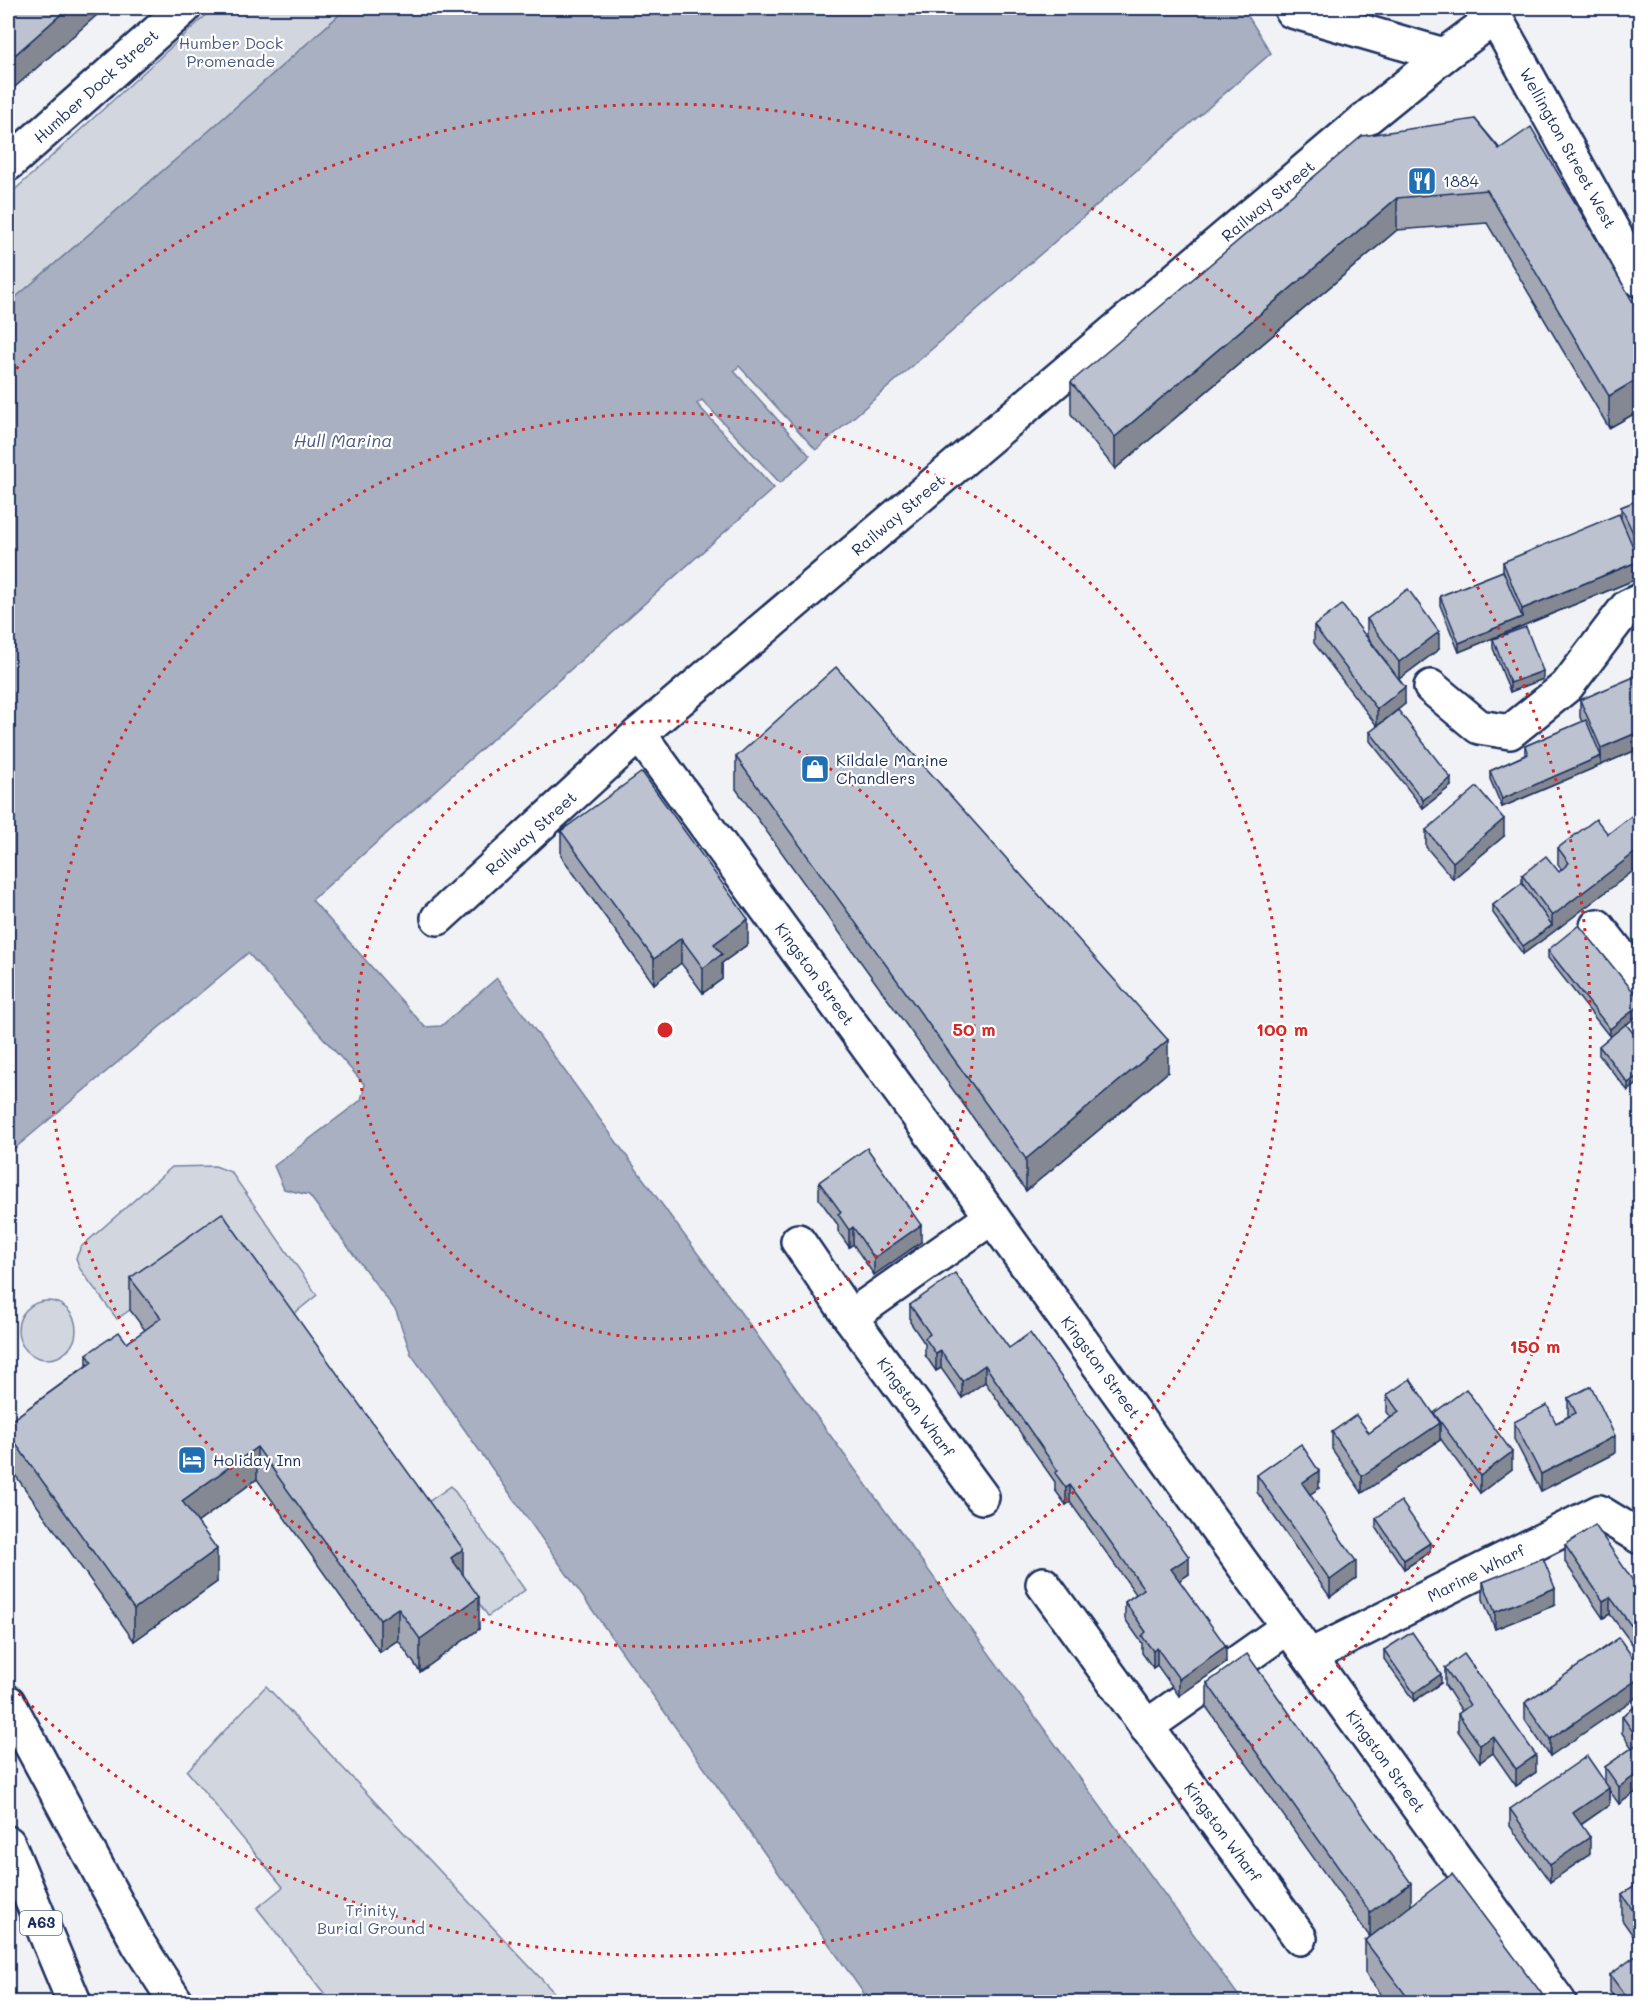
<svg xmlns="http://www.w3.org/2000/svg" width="1648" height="2010" font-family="Mali,sans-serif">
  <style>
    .green { fill: #d2d6df; stroke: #76829e; stroke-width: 1.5 }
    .water { fill: #a8b0c2; stroke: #707c9a; stroke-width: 1.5 }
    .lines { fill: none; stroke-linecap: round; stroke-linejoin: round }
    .minor-casing { stroke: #1b2f5e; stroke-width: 38 }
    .highway-casing { stroke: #1b2f5e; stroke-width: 38 }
    .minor { stroke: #fff; stroke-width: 33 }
    .highway { stroke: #fff; stroke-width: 33 }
    .wall { fill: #a2a7b3; stroke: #1b2f5e; stroke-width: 1.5 }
    .shaded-wall { fill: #848892; stroke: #1b2f5e; stroke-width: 1.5 }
    .building { fill: #bcc2d0; stroke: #1b2f5e; stroke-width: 1.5 }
    .ring { fill: none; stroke: #d62828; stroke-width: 3; stroke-dasharray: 3 6 }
    .labels { text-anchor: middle; stroke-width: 4.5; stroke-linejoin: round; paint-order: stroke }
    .shield { fill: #fff; stroke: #5f6d8e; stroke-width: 1.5 }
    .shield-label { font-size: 15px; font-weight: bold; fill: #1b2f5e }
    .park-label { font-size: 16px; fill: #49597e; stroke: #fff }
    .street-label { font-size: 16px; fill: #1b2f5e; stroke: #fff }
    .poi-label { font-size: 16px; fill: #1b2f5e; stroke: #fff; text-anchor: start }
    .water-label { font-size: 18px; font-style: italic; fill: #4c5c81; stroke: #fff }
    .centre { fill: #d62828; stroke: #fff; stroke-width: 3 }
    .ring-label { font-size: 18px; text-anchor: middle; font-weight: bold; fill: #d62828; stroke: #fff; stroke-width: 4.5; stroke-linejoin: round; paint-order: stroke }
  </style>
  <rect width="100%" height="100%" fill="#f1f2f5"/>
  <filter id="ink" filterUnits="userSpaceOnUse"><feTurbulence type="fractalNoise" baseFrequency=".0167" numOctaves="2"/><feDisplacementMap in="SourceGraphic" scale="12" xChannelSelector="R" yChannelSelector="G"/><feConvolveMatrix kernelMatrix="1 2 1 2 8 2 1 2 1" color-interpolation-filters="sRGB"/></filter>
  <g filter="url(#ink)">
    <g class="green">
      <path d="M214 8H347L210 130 8 304V196Z"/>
      <path d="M215 1166 231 1172 317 1295 286 1320 222 1245 117 1319 80 1269 76 1258 81 1247 172 1167Z"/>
      <circle cx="47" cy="1330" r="29"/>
      <path d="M451 1486 525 1590 488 1616 414 1512Z"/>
      <path d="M266 1686 563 2002H331L257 1908 283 1887 187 1771Z"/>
    </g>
    <path class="water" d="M347 8H1243L1271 53 816 450 739 366 734 371 810 456 780 483 702 400 697 404 774 488 312 900 425 1027 441 1026 497 978 1243 2002H870L411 1354 396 1311 309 1195 284 1189 274 1166 361 1100 365 1085 248 953 8 1154V304L210 130Z"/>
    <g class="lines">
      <g class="minor-casing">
        <g id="minor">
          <path d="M1291 8 1292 11 1444 55"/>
          <path d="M1490 8 1640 280"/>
          <path d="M8 164 184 8"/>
          <path d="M1431 687 1479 727 1510 732 1567 686 1627 607 1640 601"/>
          <path d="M639 734 992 1217 1559 2002"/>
          <path d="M438 918 639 734 1364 120 1444 55 1495 17"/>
          <path d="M1597 926 1640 981"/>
          <path d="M798 1241 850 1317 982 1497"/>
          <path d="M850 1317 992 1217"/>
          <path d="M1043 1584 1300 1938"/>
          <path d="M1310 1656 1599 1512 1640 1537"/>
          <path d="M1146 1727 1288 1627"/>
        </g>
      </g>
      <g class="highway-casing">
        <g id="highway">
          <path d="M8 1702 139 1945 176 2002"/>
          <path d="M8 1843 74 2002"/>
        </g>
      </g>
      <use href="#minor" class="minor"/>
      <use href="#highway" class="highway"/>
    </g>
    <g class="wall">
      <path d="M1475 119 1641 316V410L1609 428 1487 223 1397 230 1115 469 1071 414V382Z"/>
      <path d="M1641 499V567L1639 562V578L1459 652 1440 605V596L1503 571V562L1621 519V507Z"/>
      <path d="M1367 619 1439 649 1399 679 1405 704 1377 726 1314 643V626L1394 673 1367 636Z"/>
      <path d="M1493 639 1543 679 1510 692 1493 648Z"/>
      <path d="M1580 700 1641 748 1502 807 1490 779V771L1525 755V746L1582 722 1580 717Z"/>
      <path d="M1370 732 1451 786 1423 808 1370 741Z"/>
      <path d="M736 757 1168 1072 1026 1191 736 789Z"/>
      <path d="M1641 822V865L1552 933 1523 954 1493 913V905L1522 883V875L1559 872 1562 870 1558 865V848L1608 834Z"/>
      <path d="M1426 830 1504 836 1453 879 1426 847Z"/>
      <path d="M561 831 748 944 722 963V979L703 993 681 963 654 984 561 856Z"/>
      <path d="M1548 950 1641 1001V1013L1626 1025 1641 1043V1081L1628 1091 1599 1055V1046L1610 1037 1548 958Z"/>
      <path d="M819 1182 921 1242 874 1275 853 1244 849 1247 838 1231V1225L819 1199Z"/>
      <path d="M130 1278 463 1575 479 1629 420 1672 398 1640 380 1652 257 1479 197 1523 217 1582 134 1641 8 1465V1423L87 1365V1354L127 1343 145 1330 130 1310Z"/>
      <path d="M910 1305 1009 1348 1189 1574 1179 1580 1226 1663 1179 1696 1157 1665 1153 1668 1142 1653V1643L1125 1619V1602L1136 1594 1070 1502 1066 1505 1055 1490V1482L985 1382 962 1398 941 1368 936 1371 925 1355V1344L910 1322Z"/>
      <path d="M1387 1395 1434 1415V1413L1512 1469 1480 1493 1440 1438V1440L1362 1493 1332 1449V1432L1369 1433 1391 1417 1387 1412Z"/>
      <path d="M1568 1398 1615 1453 1541 1491 1514 1439V1422L1556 1423 1569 1416 1568 1415Z"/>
      <path d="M1257 1475 1319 1488 1310 1494 1356 1578 1330 1597 1257 1492Z"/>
      <path d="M1376 1518 1430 1552 1404 1569 1376 1527Z"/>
      <path d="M1565 1545 1633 1581 1641 1578V1656L1610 1614 1603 1618 1565 1562Z"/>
      <path d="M1483 1582 1555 1605 1495 1629 1483 1599Z"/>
      <path d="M1619 1638 1550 1756 1525 1720V1703Z"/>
      <path d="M1384 1650 1441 1683 1414 1701 1384 1659Z"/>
      <path d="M1445 1668 1536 1772 1516 1786 1493 1753 1480 1762 1458 1731V1714L1462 1711 1445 1685Z"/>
      <path d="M1207 1683 1411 1905 1548 2002H1387L1365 1973V1941L1370 1937 1207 1708Z"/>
      <path d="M1641 1703V1788L1619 1804 1609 1790V1805L1581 1825 1590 1854 1550 1882 1510 1826V1809L1605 1782V1767L1632 1748 1622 1733V1716Z"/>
      <path d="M1641 1882V1947L1622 1920V1895Z"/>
      <path d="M1610 1975 1641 2002H1618L1610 1992Z"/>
    </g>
    <g class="shaded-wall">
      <path d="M68 8H105L8 93V61Z"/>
      <path d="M1397 198V230L1115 469V437Z"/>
      <path d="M1641 377V410L1609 428V396Z"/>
      <path d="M1639 561V578L1459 652V643L1522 617V609Z"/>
      <path d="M1439 632V649L1399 679V662Z"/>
      <path d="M1543 671V679L1510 692V683Z"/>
      <path d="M1405 687V704L1377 726V709Z"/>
      <path d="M1641 731V748L1601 765V748Z"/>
      <path d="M1601 756V765L1502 807V799Z"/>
      <path d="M1451 778V786L1423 808V800Z"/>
      <path d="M1504 819V836L1453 879V862Z"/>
      <path d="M1641 848V865L1552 933 1523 954V946L1552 925V916Z"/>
      <path d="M748 919V944L722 963V979L703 993V968L714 944Z"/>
      <path d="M681 938V963L654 984V959Z"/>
      <path d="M1641 1004V1013L1610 1037V1029Z"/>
      <path d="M1168 1040V1072L1026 1191V1159Z"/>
      <path d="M1641 1073V1081L1628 1091V1083Z"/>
      <path d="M13 1099 12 1139 8 1147V1122Z"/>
      <path d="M921 1225V1242L874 1275V1258Z"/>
      <path d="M853 1227V1244L849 1247V1230Z"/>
      <path d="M941 1351V1368L936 1371V1354Z"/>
      <path d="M985 1365V1382L962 1398V1381Z"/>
      <path d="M1440 1423V1440L1362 1493V1476Z"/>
      <path d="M1615 1436V1453L1541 1491V1474Z"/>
      <path d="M257 1447V1479L182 1534V1501Z"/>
      <path d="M1512 1452V1469L1480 1493V1476Z"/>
      <path d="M1319 1471V1488L1302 1500V1483Z"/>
      <path d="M1070 1485V1502L1066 1505V1488Z"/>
      <path d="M1430 1543V1552L1404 1569V1560Z"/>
      <path d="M217 1549V1582L134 1641V1609Z"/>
      <path d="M463 1549V1581L451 1558Z"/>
      <path d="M1189 1557V1574L1171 1586V1569Z"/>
      <path d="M1356 1561V1578L1330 1597V1580Z"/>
      <path d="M1555 1588V1605L1495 1629V1612Z"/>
      <path d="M479 1597V1629L420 1672V1639Z"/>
      <path d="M1610 1597V1614L1603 1618V1601Z"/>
      <path d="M398 1608V1640L380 1652V1620Z"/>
      <path d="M1226 1646V1663L1179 1696V1679Z"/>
      <path d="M1157 1648V1665L1153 1668V1651Z"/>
      <path d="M1441 1674V1683L1414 1701V1693Z"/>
      <path d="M1641 1677V1694L1550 1756V1739Z"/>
      <path d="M1493 1736V1753L1480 1762V1745Z"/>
      <path d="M1536 1755V1772L1516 1786V1769Z"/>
      <path d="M1641 1771V1788L1619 1804V1787Z"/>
      <path d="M1609 1788V1805L1573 1830V1813Z"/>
      <path d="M1590 1837V1854L1550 1882V1865Z"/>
      <path d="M1411 1883V1908L1370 1937V1912Z"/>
    </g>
    <g class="building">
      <path d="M8 8H68L8 61Z"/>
      <path d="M1475 119 1499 149 1531 127 1641 316V377L1609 396 1487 190 1397 198 1115 437 1071 382 1362 136Z"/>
      <path d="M1641 499V550L1621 507Z"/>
      <path d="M1619 514 1639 561 1522 609 1503 562Z"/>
      <path d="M1503 571 1522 617 1459 643 1440 596Z"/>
      <path d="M1408 589 1439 632 1399 662 1367 619Z"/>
      <path d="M1342 605 1405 687 1377 709 1314 626Z"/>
      <path d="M1526 627 1543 671 1510 683 1493 639Z"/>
      <path d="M836 667 1168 1040 1026 1159 736 757Z"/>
      <path d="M1641 674V731L1601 748 1580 700Z"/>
      <path d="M1398 710 1451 778 1423 800 1370 732Z"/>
      <path d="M1586 720 1601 756 1502 799 1490 771 1528 754 1525 746Z"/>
      <path d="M642 772 748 919 714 944 722 954 703 968 681 938 654 959 561 831Z"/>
      <path d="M1477 787 1504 819 1453 862 1426 830Z"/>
      <path d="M1634 814 1641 822V848L1552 916 1522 875 1546 856 1559 872 1569 863 1558 848 1596 819 1608 834Z"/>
      <path d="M1522 883 1552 925 1523 946 1493 905Z"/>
      <path d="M1579 925 1641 1001V1004L1610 1029 1548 950Z"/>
      <path d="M1626 1024 1641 1043V1073L1628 1083 1599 1046Z"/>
      <path d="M8 1072 13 1099 12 1114 8 1122Z"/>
      <path d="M867 1148 921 1225 874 1258 853 1227 849 1230 838 1214 841 1212 819 1182Z"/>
      <path d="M222 1213 463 1549 451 1558 479 1597 420 1639 398 1608 380 1620 257 1447 182 1501 217 1549 134 1609 8 1433V1423L92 1362 87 1354 119 1332 127 1343 161 1318 130 1278Z"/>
      <path d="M955 1273 1009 1348 1030 1333 1189 1557 1171 1569 1226 1646 1179 1679 1157 1648 1153 1651 1142 1636 1146 1632 1125 1602 1144 1589 1070 1485 1066 1488 1055 1473 1058 1471 985 1365 962 1381 941 1351 936 1354 925 1338 930 1334 910 1305Z"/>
      <path d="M1410 1379 1440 1423 1362 1476 1332 1432 1356 1415 1369 1433 1399 1412 1387 1395Z"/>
      <path d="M1591 1386 1615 1436 1541 1474 1514 1422 1547 1405 1556 1423 1576 1413 1568 1398Z"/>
      <path d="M1466 1389 1512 1452 1480 1476 1434 1413Z"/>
      <path d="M1301 1444 1319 1471 1302 1483 1356 1561 1330 1580 1257 1475Z"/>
      <path d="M1401 1501 1430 1543 1404 1560 1376 1518Z"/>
      <path d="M1595 1525 1633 1581 1639 1576 1641 1578V1639L1610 1597 1603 1601 1565 1545Z"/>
      <path d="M1543 1558 1555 1588 1495 1612 1483 1582Z"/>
      <path d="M1412 1632 1441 1674 1414 1693 1384 1650Z"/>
      <path d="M1619 1638 1641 1669V1677L1550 1739 1525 1703Z"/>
      <path d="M1247 1654 1411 1883 1370 1912 1207 1683Z"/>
      <path d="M1464 1654 1536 1755 1516 1769 1493 1736 1480 1745 1458 1714 1470 1705 1445 1668Z"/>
      <path d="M1641 1703V1771L1619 1787 1605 1767 1640 1742 1622 1716Z"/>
      <path d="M1587 1756 1609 1788 1573 1813 1590 1837 1550 1865 1510 1809Z"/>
      <path d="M1452 1874 1548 2002H1411L1365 1941Z"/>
      <path d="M1641 1882V1922L1622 1895Z"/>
      <path d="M1637 1955 1641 1960V2002H1630L1610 1975Z"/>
    </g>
  </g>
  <g class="ring">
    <circle cx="665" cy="1030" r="309"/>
    <circle cx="665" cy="1030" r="617"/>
    <path d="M10 375A926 926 0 1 1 10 1685"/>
  </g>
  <defs>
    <g id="restaurant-square" transform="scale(1.5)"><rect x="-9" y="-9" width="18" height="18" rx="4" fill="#1f6fb2" stroke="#fff"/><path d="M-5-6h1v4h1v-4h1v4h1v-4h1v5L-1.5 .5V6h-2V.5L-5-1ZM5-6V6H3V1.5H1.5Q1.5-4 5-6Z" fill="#fff"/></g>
    <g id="shop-square" transform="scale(1.5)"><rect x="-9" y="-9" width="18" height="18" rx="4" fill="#1f6fb2" stroke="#fff"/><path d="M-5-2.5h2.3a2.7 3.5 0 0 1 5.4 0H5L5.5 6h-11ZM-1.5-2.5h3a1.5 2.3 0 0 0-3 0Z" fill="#fff"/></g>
    <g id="hotel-square" transform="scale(1.5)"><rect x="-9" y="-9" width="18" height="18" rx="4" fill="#1f6fb2" stroke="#fff"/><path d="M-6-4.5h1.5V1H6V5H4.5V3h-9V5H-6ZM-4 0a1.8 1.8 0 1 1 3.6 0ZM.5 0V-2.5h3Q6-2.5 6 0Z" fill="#fff"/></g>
  </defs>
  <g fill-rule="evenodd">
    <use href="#restaurant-square" x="1422" y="181"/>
    <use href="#shop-square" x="815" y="769"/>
    <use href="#hotel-square" x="192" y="1460"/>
  </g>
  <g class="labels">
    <rect class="shield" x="20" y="1911" width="42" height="24" rx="4.5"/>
    <g class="shield-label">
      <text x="41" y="1928">A63</text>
    </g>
    <g class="park-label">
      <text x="231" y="49">Humber Dock<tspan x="231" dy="18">Promenade</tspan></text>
      <text x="371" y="1916">Trinity<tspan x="371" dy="18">Burial Ground</tspan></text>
    </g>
    <g class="street-label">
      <text transform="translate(96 86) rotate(-42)" y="6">Humber Dock Street</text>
      <text transform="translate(1568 148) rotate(61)" y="6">Wellington Street West</text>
      <text transform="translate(1268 201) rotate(-40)" y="6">Railway Street</text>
      <text transform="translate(898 515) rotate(-40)" y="6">Railway Street</text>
      <text transform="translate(531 833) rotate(-42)" y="6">Railway Street</text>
      <text transform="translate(815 974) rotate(54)" y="6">Kingston Street</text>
      <text transform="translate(1101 1367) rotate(54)" y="6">Kingston Street</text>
      <text transform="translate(916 1407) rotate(54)" y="6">Kingston Wharf</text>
      <text transform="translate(1476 1573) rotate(-27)" y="6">Marine Wharf</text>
      <text transform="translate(1386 1761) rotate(54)" y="6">Kingston Street</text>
      <text transform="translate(1223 1832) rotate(54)" y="6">Kingston Wharf</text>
    </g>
    <g class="poi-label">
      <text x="1443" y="187">1884</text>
      <text x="836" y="766">Kildale Marine<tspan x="836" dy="18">Chandlers</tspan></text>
      <text x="213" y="1466">Holiday Inn</text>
    </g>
    <g class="water-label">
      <text x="343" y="447">Hull Marina</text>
    </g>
  </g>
  <circle cx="665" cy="1030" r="9" class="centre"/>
  <g class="ring-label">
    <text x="974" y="1036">50 m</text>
    <text x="1282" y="1036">100 m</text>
    <text x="1535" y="1353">150 m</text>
  </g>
  <rect width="1648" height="2010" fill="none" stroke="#fff" stroke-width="30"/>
  <rect x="15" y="15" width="1618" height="1980" fill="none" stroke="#1b2f5e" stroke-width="2" filter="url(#ink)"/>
</svg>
